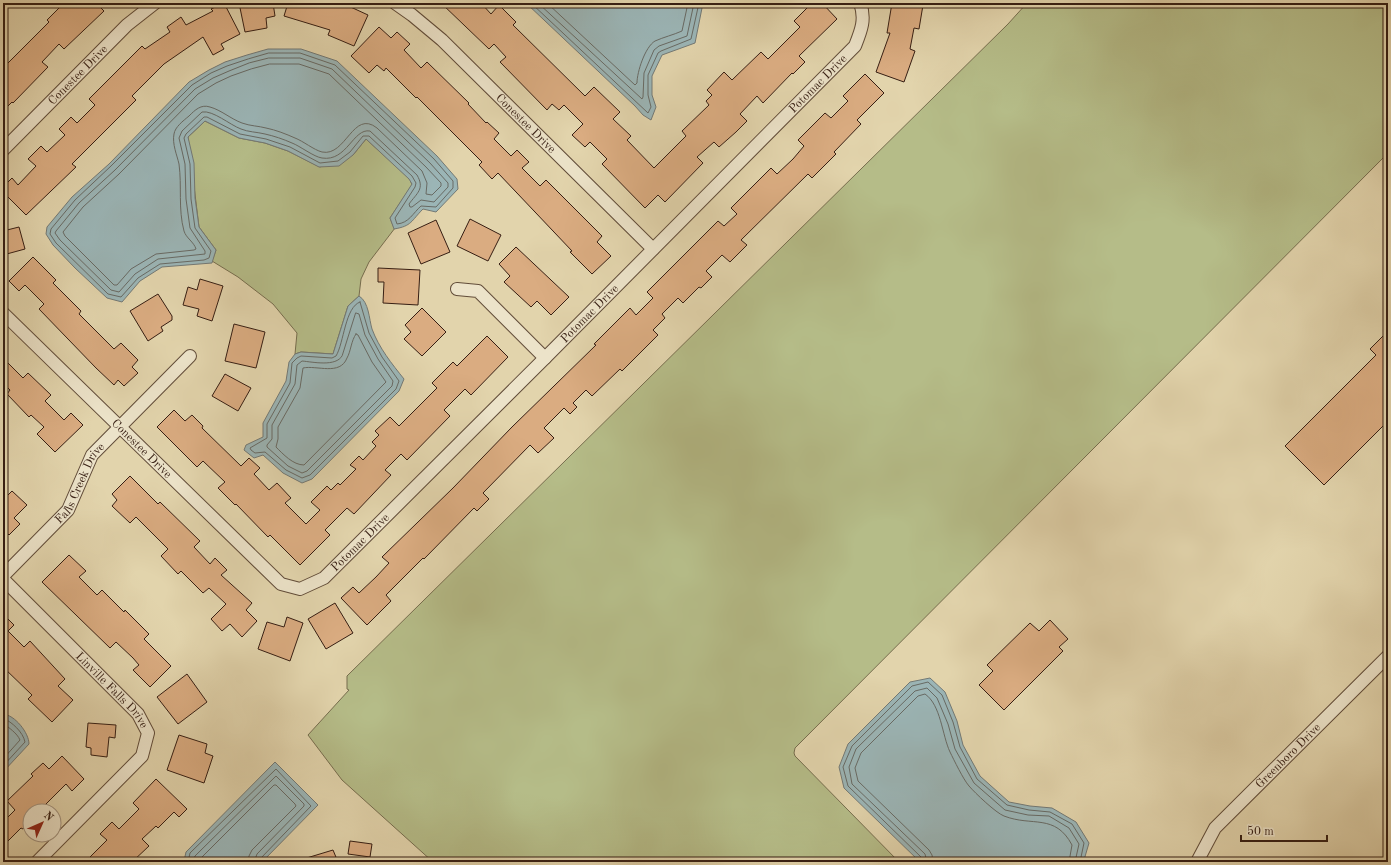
<svg xmlns="http://www.w3.org/2000/svg" width="1391" height="865" font-family="'Old Standard TT',serif">
  <style>
    .green { fill: #b5bc88; stroke: #766d4e }
    .water { fill: #9bb5b6; stroke: #737975 }
    .lines { fill: none; stroke-linecap: round; stroke-linejoin: round }
    .shore { stroke: #686a64; stroke-width: 1 }
    .building { fill: #daac81; stroke: #361e13 }
    .minor-casing { stroke: #614c39; stroke-width: 14 }
    .minor { stroke: #ece3c9; stroke-width: 12 }
    .labels { text-anchor: middle; stroke-width: 3; stroke-linejoin: round; paint-order: stroke }
    .street-label { font-size: 12px; fill: #361e13; stroke: #ece3c9 }
  </style>
  <rect width="100%" height="100%" fill="#e2d4ac"/>
  <filter id="stains"><feTurbulence type="fractalNoise" baseFrequency=".005" numOctaves="4"/><feColorMatrix values="0 0 0 0 .2 0 0 0 0 .09 0 0 0 0 .02 0 0 0 .5 -.17"/></filter>
  <radialGradient id="worn" r=".72"><stop offset=".6" stop-color="#630" stop-opacity="0"/><stop offset="1" stop-color="#630" stop-opacity=".3"/></radialGradient>
  <g class="green">
    <path d="M1027 3H1388V153L795 748 794 753 795 756 899 862H433L342 780 308 735 349 690 347 689V676L1008 24Z"/>
    <path d="M205 121 239 138 265 143 288 151 320 167 353 155 366 139 410 179 412 185 390 218 394 228H395L369 262 361 279 359 296 348 306 333 354 301 352 295 354 297 333 273 304 238 277 212 261 216 250 199 227 188 137Z"/>
  </g>
  <g class="water">
    <path d="M526 3H703L695 43 662 55 652 76V95L656 107 651 120 643 115 635 106Z"/>
    <path d="M268 49H301L337 61 437 156 457 179 458 189 436 212 423 209C411 221 412 226 394 229L390 218 412 184 409 179 366 139 353 155 339 166 319 167 288 151 265 143 239 138 205 121 188 137 194 163 195 198 199 227 216 250 212 263 162 267 140 281 122 302 107 298 75 268 53 245 46 234 47 227 72 197 109 164 189 82 209 70 225 62 247 55Z"/>
    <path d="M359 296C369 302 369 319 372 329 379 348 392 364 404 379L399 391 312 479 302 483 283 473 263 455 254 458 244 450 246 445 263 437V423L286 381 289 362 295 354 301 352 333 354 348 306Z"/>
    <path d="M930 678 945 692 957 721 963 745 980 776 1009 802 1030 806 1052 808 1076 822 1089 843 1084 860 1082 862H920L844 788 839 767 848 744 910 682Z"/>
    <path d="M3 714C15 715 29 733 29 744L3 772Z"/>
    <path d="M275 762 318 805 262 862H210L184 861 186 852Z"/>
  </g>
  <g class="lines">
    <g class="shore">
      <path d="M531 3 648 113 651 107 648 95V75L658 53 661 51 691 39 699 3"/>
      <path d="M538 3 642 99 643 97 644 73 654 50 659 46 687 36 694 3"/>
      <path d="M547 3 635 85 637 83C637 72 645 47 655 41 664 37 673 35 682 31L688 3"/>
      <path d="M269 53H300L335 65 434 159 453 181V188L436 207 421 206C413 213 409 223 397 224L395 218 415 187 416 183 412 176 369 136H363L350 152 338 161 320 163 290 147 266 139 240 134 207 117H204L186 134 184 138 190 164 191 199 195 228 211 251 209 258 204 260 160 264 138 278 121 297 108 294 56 243 50 234 51 229 75 200 111 166 192 85 211 73 227 66 248 59Z"/>
      <path d="M269 58H300L332 69 430 163 448 183V187L434 202 421 200 412 207H410L409 204C417 193 425 189 417 175L370 131C353 128 347 162 322 158 314 157 300 146 292 143 283 139 274 136 265 134 257 132 248 132 241 129 230 125 213 110 202 112L182 131 179 138 185 164 186 199 190 228 205 251V254L158 259 135 274 119 292 111 290 60 240 55 233 56 231 79 203 115 170 195 89 213 78 229 71 249 63Z"/>
      <path d="M270 64H299L329 74 426 167 441 183V186L432 195 426 194 427 183 422 171 377 128C353 109 346 157 322 152 314 150 303 141 295 138 286 134 276 130 266 128 259 126 250 126 242 123 231 119 221 110 210 107 201 104 195 110 189 116 183 121 175 127 174 134 172 144 177 155 179 164 182 186 178 209 184 231 186 238 194 242 196 249L194 250 156 254 131 269 117 285H114L65 236 63 232 83 207 119 174 198 94 216 83 231 76 251 69Z"/>
      <path d="M360 302 369 333 382 357 399 381 396 389 310 475 302 478 286 470 265 452 255 453 251 450 250 448 267 438V424L290 383 292 363 297 358 301 356 332 358 336 356C344 343 345 307 360 302Z"/>
      <path d="M356 313 359 314 365 335 378 359 393 381 392 386 307 471 302 473 288 466 267 447V445L272 439V425L295 384 297 365 302 361C313 362 336 367 342 356Z"/>
      <path d="M356 334 358 335 372 362 386 382 304 465C293 465 283 454 276 447L278 439V427L300 388 303 368C317 365 340 376 347 358 351 351 351 341 356 334Z"/>
      <path d="M3 718C12 722 23 732 25 742L3 766"/>
      <path d="M3 723C9 728 17 733 20 740L3 759"/>
      <path d="M188 862 190 853 276 769 311 806 261 858 260 862"/>
      <path d="M193 862 195 856 276 776 304 804V806L257 854 254 862"/>
      <path d="M199 862 200 859 274 785H276L295 804 296 806 252 850 249 856 248 862"/>
      <path d="M922 862 921 857 848 786 843 767 852 746 912 686 928 682 942 695 953 722 960 747 977 779 1007 805 1029 810 1050 812 1072 824 1084 843 1080 862"/>
      <path d="M927 862 925 854 852 784 849 767 856 749 915 691 927 688 937 698 948 724 955 749 974 783 1005 810 1028 815 1049 816 1069 828 1079 844 1075 862"/>
      <path d="M933 862 932 855 929 850 858 781 855 768 861 753 918 696 925 694C941 705 942 735 950 752 954 760 963 779 969 786 975 793 996 813 1004 816 1032 827 1055 813 1072 845L1069 862"/>
    </g>
  </g>
  <g class="building">
    <path d="M64 3H96L104 11 64 49 59 44 42 62 48 67 13 103 12 102 3 111V68L49 22 47 20Z"/>
    <path d="M224 3 240 34 221 44 224 49 213 55 203 37 164 64 132 96 136 100 72 164 76 167 26 215 3 192V187L12 178 18 185 36 166 28 159 41 146 47 152 65 135 59 129 71 117 77 123 95 105 89 99 142 46 145 49 170 32 167 27 181 17 186 25 213 11 211 9Z"/>
    <path d="M239 3H273L275 16 266 18 267 28 245 32Z"/>
    <path d="M288 3H342L368 15 354 46 328 35 330 30 284 16Z"/>
    <path d="M441 3H481L491 14 499 5 516 22 513 25 585 96 594 87 620 112 613 119 631 136 627 140 654 168 686 136 682 131 709 105 706 101 712 95 707 90 724 72 732 80 761 52 768 59 800 27 794 21 812 3H822L837 19 799 56 805 62 793 74 792 73 763 103 757 96 740 114 747 121 736 132 719 147 714 142 697 157 703 163 665 202 658 195 645 208 602 164 607 159 590 142 585 147 572 135 583 124 564 105 559 110 552 104 547 110 500 62 506 57 494 44 489 49Z"/>
    <path d="M892 3H912L923 5 919 29 914 28 910 49 915 51 904 82 876 72 890 33H887Z"/>
    <path d="M379 27 391 38 397 32 410 44 404 50 421 68 427 62 469 103 468 104 486 123 487 122 499 133 494 139 511 156 517 150 529 162 522 168 540 186 546 180 602 236 597 242 611 256 592 274 570 252 572 251 498 173 492 179 479 165 482 162 417 97 416 98 386 68 384 71 377 65 369 73 351 56Z"/>
    <path d="M865 74 884 93 857 120 861 124 834 152 836 154 812 178 808 174 741 240 747 245 730 262 722 255 706 271 712 277 701 288 699 287 683 303 678 298 662 314 665 318 653 330 658 335 622 371 620 369 592 396 586 390 573 403 577 407 570 414 564 408 544 428 554 438 538 453 530 445 483 493 489 499 477 511 474 508 424 559 423 558 386 595 391 601 367 625 341 598 353 587 359 593 376 577 389 563 382 557 453 488 512 427 596 345 594 344 630 308 636 315 653 298 647 292 718 221 724 226 737 214 731 208 771 168 777 174 793 159 804 146 798 140 825 113 831 118 848 101 843 96Z"/>
    <path d="M470 219 501 235 488 261 457 246Z"/>
    <path d="M436 220 450 252 421 264 408 233Z"/>
    <path d="M19 227 25 249 3 255V231Z"/>
    <path d="M516 247 569 297 551 315 537 301 531 307 504 282 510 276 499 264Z"/>
    <path d="M33 257 56 280 53 283 81 311 79 314 114 349 121 343 138 360 132 367 138 373 124 386 118 380 114 385 96 368 39 309 44 304 25 285 19 291 9 281Z"/>
    <path d="M378 268 420 270 418 305 383 303 384 282H378Z"/>
    <path d="M200 279 223 286 212 321 197 316 199 309 183 305 188 287 197 290Z"/>
    <path d="M158 294 172 316V320L161 327 163 331 148 341 130 311Z"/>
    <path d="M422 308 446 332 422 356 404 339 411 332 405 325Z"/>
    <path d="M234 324 265 332 256 368 225 361Z"/>
    <path d="M1388 331V421L1324 485 1285 446 1376 355 1370 349Z"/>
    <path d="M487 336 508 357 471 395 465 389 444 410 450 416 407 460 401 454 385 470 391 475 354 514 347 508 325 530 330 535 300 565 270 535 268 537 236 504 235 505 218 488 225 482 203 461 197 467 157 427 174 410 185 421 192 415 203 426 202 428 241 466 249 458 260 468 254 474 269 490 277 483 291 498 285 503 306 524 320 510 311 502 327 486 331 490 338 483 340 485 356 469 350 465 359 456 363 460 376 446 372 442 379 435 375 431 390 417 399 426 437 388 432 383 453 362 457 366Z"/>
    <path d="M3 358 23 378 28 373 51 395 45 401 64 420 71 413 83 425 55 452 37 434 44 427 31 415 29 417 7 394 10 390 3 383Z"/>
    <path d="M225 374 251 388 238 411 212 396Z"/>
    <path d="M130 476 158 504 160 502 200 541 194 547 210 564 215 558 227 570 221 575 252 603 246 610 257 621 242 637 230 624 222 631 211 619 226 604 209 588 203 593 181 571 178 574 161 556 168 549 136 517 130 523 112 506 117 500 112 494Z"/>
    <path d="M12 491 27 505 14 518 20 524 9 535 3 529V500Z"/>
    <path d="M69 555 86 571 79 577 97 595 102 590 124 612 125 610 149 634 144 639 171 666 150 687 133 670 139 665 133 658 116 642 110 648 42 582Z"/>
    <path d="M335 603 353 633 326 649 308 619Z"/>
    <path d="M3 614 14 625 8 631 24 647 30 641 65 679 58 686 73 700 52 722 28 699 32 695 3 667 8 662 3 657Z"/>
    <path d="M287 617 303 623 290 661 258 649 267 622 284 627Z"/>
    <path d="M1050 620 1068 639 1059 647 1063 651 1004 710 979 685 993 671 987 665 1030 623 1039 631Z"/>
    <path d="M187 674 207 702 178 724 157 697Z"/>
    <path d="M88 723 116 725 115 738 109 737 107 757 91 755V748L86 747Z"/>
    <path d="M179 735 207 744 205 753 213 756 204 783 167 770Z"/>
    <path d="M62 756 84 779 72 791 66 784 45 805 51 811H30V822L23 829 21 828 3 846V822L15 810 7 801 33 776 31 774 43 763 49 769Z"/>
    <path d="M156 779 187 809 179 817 174 812 158 828 156 826 142 839 149 846 132 862H85L107 840 100 834 112 822 119 829 139 809 133 803Z"/>
    <path d="M350 841 372 844 370 857 348 854Z"/>
    <path d="M333 850 338 862H301L300 860Z"/>
  </g>
  <g class="lines">
    <g class="minor-casing">
      <g id="minor">
        <path id="s1" d="M395 3 412 15 442 40 653 249"/>
        <path id="s2" d="M3 150 127 25 155 3"/>
        <path d="M457 289 478 291 545 358"/>
        <path id="s3" d="M3 313 281 584 300 589 324 578 545 358 855 46C861 31 866 19 860 3"/>
        <path id="s4" d="M3 576 68 510 92 455 190 356"/>
        <path id="s5" d="M3 579 138 714 148 733 142 756 37 862"/>
        <path id="s6" d="M1198 862V860L1215 828 1388 656"/>
      </g>
    </g>
    <use href="#minor" class="minor"/>
  </g>
  <g class="labels">
    <g class="street-label">
      <text dy="4" stroke="none"><textPath href="#s2" startOffset="106">Conestee Drive</textPath></text>
      <text dy="4" stroke="none"><textPath href="#s3" startOffset="1133">Potomac Drive</textPath></text>
      <text dy="4" stroke="none"><textPath href="#s1" startOffset="178">Conestee Drive</textPath></text>
      <text dy="4" stroke="none"><textPath href="#s3" startOffset="809">Potomac Drive</textPath></text>
      <text dy="4" stroke="none"><textPath href="#s3" startOffset="194">Conestee Drive</textPath></text>
      <text dy="4" stroke="none"><textPath href="#s4" startOffset="122">Falls Creek Drive</textPath></text>
      <text dy="4" stroke="none"><textPath href="#s3" startOffset="485">Potomac Drive</textPath></text>
      <text dy="4" stroke="none"><textPath href="#s5" startOffset="156">Linville Falls Drive</textPath></text>
      <text dy="4" stroke="none"><textPath href="#s6" startOffset="141">Greenboro Drive</textPath></text>
    </g>
  </g>
  <rect width="1391" height="865" fill="none" stroke="#e2d4ac" stroke-width="16"/>
  <rect x="4" y="4" width="1383" height="857" fill="none" stroke="#361e13" stroke-width="2"/>
  <rect x="8" y="8" width="1375" height="849" fill="none" stroke="#361e13"/>
  <g transform="translate(42 823) rotate(45)"><circle r="19" fill="#ece3c9" stroke="#a39480"/>
  <path d="M0-3L7 15L0 10L-7 15Z" fill="#8f2418"/>
  <text y="-6" font-size="11" font-weight="bold" text-anchor="middle" fill="#361e13">N</text>
  </g>
  <path d="M1241 835v6h86v-6" fill="none" stroke="#361e13" stroke-width="2"/>
  <text x="1247" y="835" font-size="12" fill="#361e13" stroke="#ece3c9" stroke-width="3" paint-order="stroke">50 m</text>
  <rect width="100%" height="100%" filter="url(#stains)"/>
  <rect width="100%" height="100%" fill="url(#worn)"/>
</svg>
